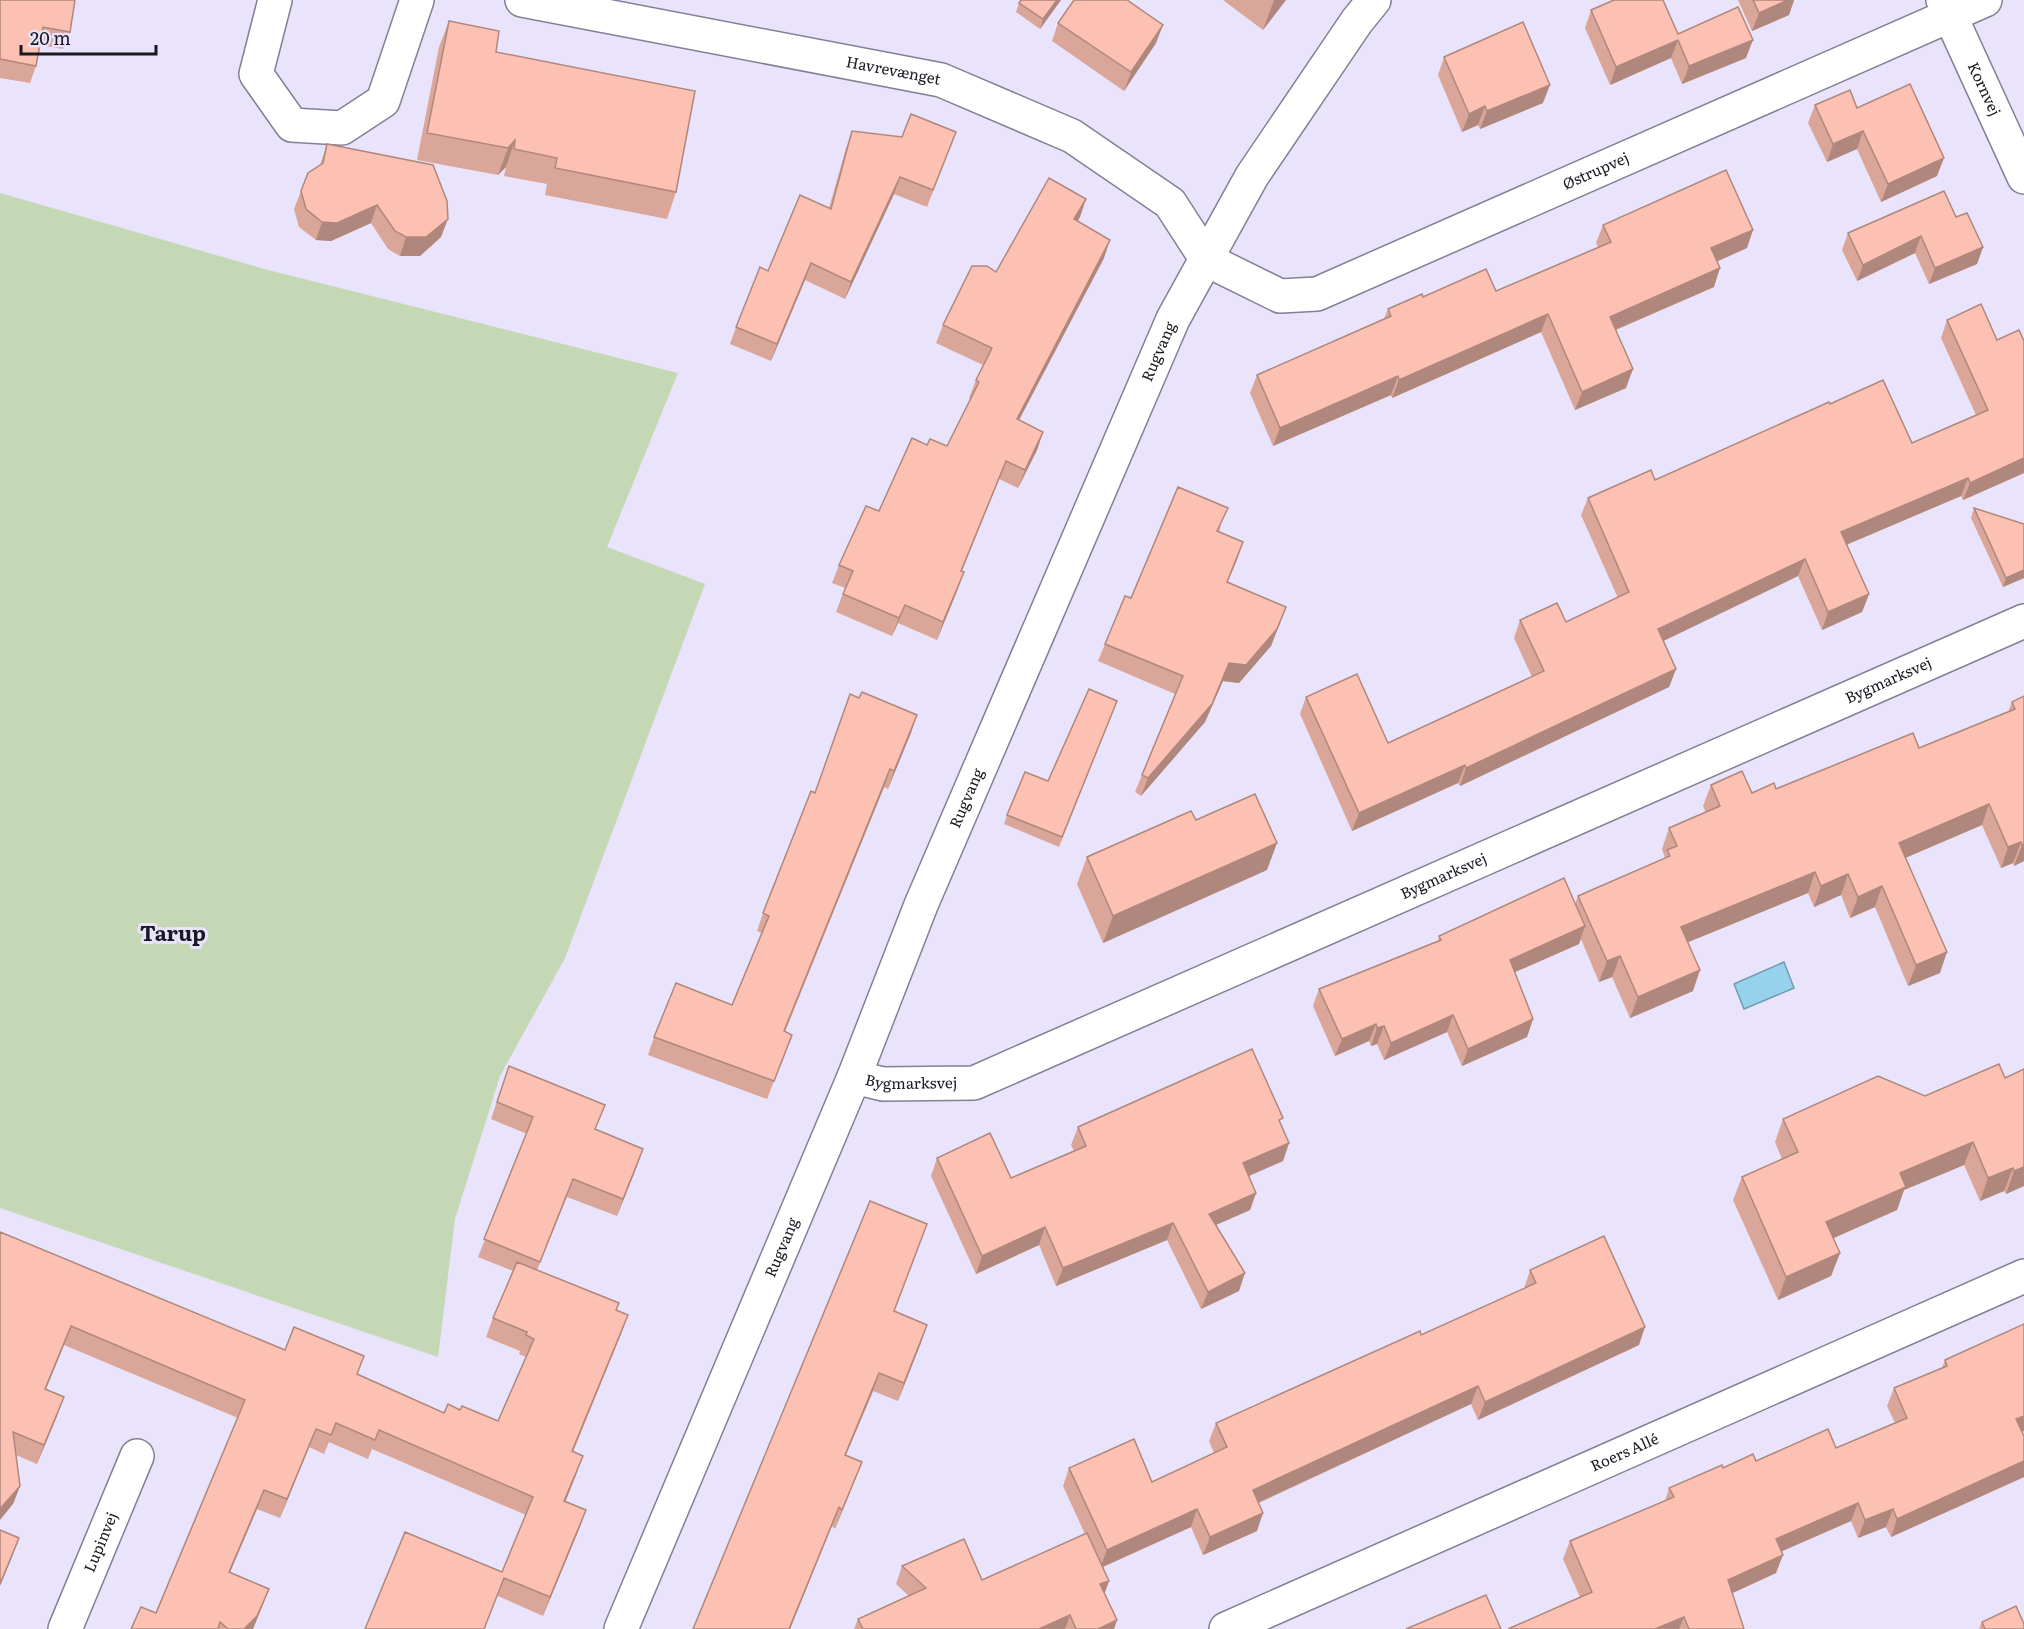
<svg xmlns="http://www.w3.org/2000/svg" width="2024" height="1629" font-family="Literata,serif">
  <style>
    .green { fill: #c4d8b5 }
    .water { fill: #97d2ed; stroke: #729ab0; stroke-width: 1.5 }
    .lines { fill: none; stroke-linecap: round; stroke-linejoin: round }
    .minor-casing { stroke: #847f95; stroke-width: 36 }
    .minor { stroke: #fff; stroke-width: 33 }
    .wall { fill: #d9a699 }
    .shaded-wall { fill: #b0877d }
    .building { fill: #fcc1b2; stroke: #b0877d; stroke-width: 1.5 }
    .labels { text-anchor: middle; stroke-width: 6; stroke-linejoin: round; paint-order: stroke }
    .street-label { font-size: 15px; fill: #1a1820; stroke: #e9e3fb }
    .district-label { font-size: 21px; font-weight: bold; fill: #1a1820; stroke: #e9e3fb }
  </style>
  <rect width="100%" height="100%" fill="#e9e3fb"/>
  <path class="green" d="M0 193 268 270 678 373 607 547 705 584 565 958 500 1076 455 1219 438 1357 0 1208Z"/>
  <path class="water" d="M1784 962 1794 988 1744 1009 1734 984Z"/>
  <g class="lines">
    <g class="minor-casing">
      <g id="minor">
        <path d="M275 0 256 74 292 125 342 128 383 101 417 0"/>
        <path id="s1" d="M522 0 941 80 1072 136 1170 203 1207 260 1280 296 1317 294 1985 0"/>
        <path id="s2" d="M1943 0 2024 177"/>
        <path id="s3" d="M854 1077 883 1084 974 1083 2024 621"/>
        <path id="s4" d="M65 1629 137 1456"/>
        <path id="s5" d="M621 1629 854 1077 921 905 1173 319 1252 176 1357 21 1374 0"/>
        <path id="s6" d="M1226 1629 2024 1276"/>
      </g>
    </g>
    <use href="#minor" class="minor"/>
  </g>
  <g class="wall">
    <path d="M0 0 70 32 63 49 40 45 36 66 30 83 0 78Z"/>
    <path d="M1061 0 1040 29 1016 12 1019 3Z"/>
    <path d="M1223 0H1286L1263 30Z"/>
    <path d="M1738 0H1794L1789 15 1752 31Z"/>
    <path d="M1591 10 1678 34 1746 58 1682 84 1671 58 1610 85 1585 28Z"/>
    <path d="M449 21 496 52 676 192 667 219 545 195 547 184 504 176 506 167 498 175 417 160 439 47Z"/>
    <path d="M1058 23 1156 43 1124 91 1052 41Z"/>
    <path d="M1444 57 1543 103 1480 129 1478 125 1462 132 1438 75Z"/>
    <path d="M1815 105 1857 108 1937 176 1881 202 1857 149 1827 162 1808 123Z"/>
    <path d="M852 131 902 137 956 132 927 207 894 194 845 299 805 280 771 361 730 344 736 327 768 271 829 208 846 148Z"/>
    <path d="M327 144 441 237 420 256H400L388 249 371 223 331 241 316 240 299 227 294 209 308 173 320 165Z"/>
    <path d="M1080 217 1077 221 1104 258 1019 420 1043 432 1037 450 1018 488 999 479 962 571 964 572 957 591 937 640 898 623 892 636 836 612 845 588 832 583 839 565 927 445 947 446 971 399 969 398 976 380 983 365 936 343 943 325 996 272Z"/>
    <path d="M1956 217 1983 247 1977 264 1929 284 1915 253 1857 281 1842 250 1848 233Z"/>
    <path d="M1603 225 1747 248 1717 261 1714 287 1616 330 1626 388 1575 410 1541 332 1392 398 1391 395 1273 446 1250 393 1257 375 1384 319 1388 309 1423 297 1496 291 1598 247 1596 243Z"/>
    <path d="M1947 320 1997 340 2024 341V473L1963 500 1961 496 1846 545 1869 594 1862 612 1822 630 1798 576 1663 641 1676 669 1669 687 1460 786 1458 783 1352 831 1300 714 1306 697 1388 743 1532 677 1514 638 1520 620 1566 622 1618 598 1581 515 1588 498 1655 480 1830 404 1912 443 1976 415 1941 338Z"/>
    <path d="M1974 508 2024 578 2003 587 1971 518Z"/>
    <path d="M1221 525 1219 532 1243 542 1227 582 1286 607 1271 646 1239 683 1223 681 1205 722 1141 796 1135 792 1175 694 1098 661 1105 644 1131 598Z"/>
    <path d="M2024 696V861L2014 866 2013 863 2001 868 1982 825 1905 858 1940 973 1908 986 1875 907 1850 918 1841 895 1814 907 1808 893 1688 942 1693 991 1630 1018 1612 977 1599 982 1581 939 1579 944 1515 972 1533 1019 1527 1037 1462 1066 1447 1032 1384 1060 1377 1044 1371 1046 1369 1041 1335 1056 1313 1006 1319 989 1438 941 1439 936 1575 904 1578 896 1665 858 1662 849 1669 828 1706 813 1703 806 1711 785 1752 793 1776 789 1919 748 2008 712 2012 702Z"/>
    <path d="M859 698 917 715 888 789 884 787 785 1032V1053L767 1099 648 1055 654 1037 732 1005 762 933 757 931 763 913 815 793Z"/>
    <path d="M1117 701 1059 847 1004 824 1007 815 1048 781Z"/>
    <path d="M1196 820 1267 870 1103 943 1077 884 1087 857Z"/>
    <path d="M509 1066 596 1129 637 1166 617 1216 567 1197 537 1270 619 1303 616 1310 621 1334 573 1452 576 1475 565 1502 586 1510 579 1529 543 1616 498 1596 502 1572 526 1515 372 1449 368 1459 329 1442 324 1454 309 1447 280 1518 257 1509 230 1572 269 1589 253 1629H131L156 1613 238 1418 64 1345 46 1389 57 1416 37 1464 16 1455 20 1486 13 1504 0 1232 285 1350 357 1374 444 1413 460 1410 498 1421 526 1357 519 1354 520 1351 486 1337 493 1318 513 1271 478 1257 527 1134 491 1119Z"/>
    <path d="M2005 1078 2024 1186 2006 1194 2004 1191 1980 1201 1964 1165 1904 1190 1897 1210 1833 1238 1840 1253 1831 1276 1778 1300 1733 1200 1742 1177 1782 1159 1775 1142 1783 1119 1925 1096Z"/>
    <path d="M1281 1124 1289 1143 1283 1161 1249 1176 1256 1193 1250 1210 1216 1225 1239 1291 1201 1309 1167 1240 1056 1286 1039 1245 976 1274 931 1176 937 1158 1011 1178 1074 1151 1071 1145 1078 1127Z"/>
    <path d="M1530 1270 1639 1345 1478 1420 1471 1404 1259 1503 1257 1531 1203 1555 1191 1527 1103 1567 1104 1593 1117 1620 1114 1629H854L858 1619 909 1596 896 1584 902 1566 982 1580 1085 1534 1063 1486 1069 1468 1152 1482 1214 1453 1209 1441 1216 1423 1421 1335 1524 1289Z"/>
    <path d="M894 1311 927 1325 898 1401 873 1391 846 1455 862 1462 835 1529 832 1526 790 1629H693Z"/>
    <path d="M1945 1360 2022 1432 2024 1436V1477L1891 1537 1886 1527 1858 1538 1851 1521 1781 1551 1776 1573 1732 1593 1744 1629H1508L1580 1597 1563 1559 1570 1541 1665 1501 1669 1488 1723 1468 1756 1461 1836 1448 1895 1423 1887 1406 1894 1388 1942 1368Z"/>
    <path d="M1982 1622 2024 1629H1979Z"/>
  </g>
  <g class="shaded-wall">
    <path d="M1057 0H1061L1040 29 1043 19Z"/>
    <path d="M1274 0H1286L1263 30Z"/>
    <path d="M1788 0H1794L1789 15 1752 31 1759 13Z"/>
    <path d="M1163 25 1156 43 1124 91 1131 72Z"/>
    <path d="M1678 40 1671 58 1610 85 1616 67Z"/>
    <path d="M1753 40 1746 58 1682 84 1689 66Z"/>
    <path d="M1550 85 1543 103 1480 129 1487 111Z"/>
    <path d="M1485 106 1478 125 1462 132 1469 114Z"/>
    <path d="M1863 131 1857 149 1827 162 1833 144Z"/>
    <path d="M515 140 506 167 498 175 508 148Z"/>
    <path d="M1944 158 1937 176 1881 202 1888 184Z"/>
    <path d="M900 177 894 194 845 299 851 282Z"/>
    <path d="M1086 199 1080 217 1068 237 1074 219Z"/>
    <path d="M377 205 371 223 331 241 316 240 322 222Z"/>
    <path d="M448 219 441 237 420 256H400L406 237Z"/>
    <path d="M1753 230 1747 248 1705 267 1711 248Z"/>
    <path d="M1921 236 1915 253 1857 281 1863 265Z"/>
    <path d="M1110 240 1104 258 1010 437 1017 419Z"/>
    <path d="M1983 247 1977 264 1929 284 1935 268Z"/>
    <path d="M811 263 805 280 771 361 777 344Z"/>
    <path d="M1720 268 1714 287 1603 335 1610 317Z"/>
    <path d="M1548 314 1541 332 1392 398 1399 380Z"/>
    <path d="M1633 369 1626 388 1575 410 1582 392Z"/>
    <path d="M1398 376 1391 395 1273 446 1280 428Z"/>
    <path d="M1043 432 1037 450 1018 488 1025 470Z"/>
    <path d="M2024 458V473L1963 500 1970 483Z"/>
    <path d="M1006 461 999 479 954 589 961 571Z"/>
    <path d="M1968 478 1961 496 1834 550 1841 532Z"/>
    <path d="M1243 542 1237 560 1220 599 1227 582Z"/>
    <path d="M1805 559 1798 576 1651 647 1658 629Z"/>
    <path d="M2024 570V578L2003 587 2006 578Z"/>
    <path d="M964 572 957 591 937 640 943 622Z"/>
    <path d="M1869 594 1862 612 1822 630 1828 612Z"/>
    <path d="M905 605 898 623 892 636 899 618Z"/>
    <path d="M1286 607 1271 646 1239 683 1223 681 1205 722 1141 796 1148 778 1229 663Z"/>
    <path d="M1676 669 1669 687 1460 786 1466 768Z"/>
    <path d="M917 715 911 733 888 789 894 771Z"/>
    <path d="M1465 765 1458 783 1352 831 1359 813Z"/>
    <path d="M890 769 884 787 777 1049 784 1031Z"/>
    <path d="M1989 804 1982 825 1891 864 1899 843Z"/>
    <path d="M2021 842 2013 863 2001 868 2008 847Z"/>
    <path d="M1277 843 1267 870 1103 943 1113 916Z"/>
    <path d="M2024 844V861L2014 866 2022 845Z"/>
    <path d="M1815 872 1808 893 1674 948 1681 927Z"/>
    <path d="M1848 874 1841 895 1814 907 1821 886Z"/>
    <path d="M1882 886 1875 907 1850 918 1858 897Z"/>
    <path d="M1585 926 1579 944 1504 977 1510 960Z"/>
    <path d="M1947 952 1940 973 1908 986 1916 965Z"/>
    <path d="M1620 956 1612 977 1599 982 1607 961Z"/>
    <path d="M1700 970 1693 991 1630 1018 1638 997Z"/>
    <path d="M1453 1015 1447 1032 1384 1060 1391 1043Z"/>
    <path d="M1533 1019 1527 1037 1462 1066 1468 1049Z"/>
    <path d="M1376 1024 1369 1041 1335 1056 1342 1039Z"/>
    <path d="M1384 1026 1377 1044 1371 1046 1377 1028Z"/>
    <path d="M1973 1142 1964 1165 1904 1190 1897 1210 1818 1245 1826 1222 1900 1173Z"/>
    <path d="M1289 1143 1283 1161 1237 1181 1243 1163Z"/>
    <path d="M643 1149 637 1166 617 1216 623 1199Z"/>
    <path d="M2024 1167V1186L2006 1194 2014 1171Z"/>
    <path d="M2013 1168 2004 1191 1980 1201 1988 1178Z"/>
    <path d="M1256 1193 1250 1210 1202 1231 1209 1214Z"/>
    <path d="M1173 1223 1167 1240 1056 1286 1063 1268Z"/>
    <path d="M1045 1227 1039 1245 976 1274 982 1256Z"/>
    <path d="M1840 1253 1831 1276 1778 1300 1786 1277Z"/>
    <path d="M1245 1273 1239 1291 1201 1309 1208 1292Z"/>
    <path d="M628 1315 621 1334 565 1470 572 1451Z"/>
    <path d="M927 1325 921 1343 898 1401 904 1383Z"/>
    <path d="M71 1326 64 1345 38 1408 45 1389Z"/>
    <path d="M1645 1327 1639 1345 1478 1420 1485 1402Z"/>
    <path d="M879 1373 873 1391 838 1473 845 1455Z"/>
    <path d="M1478 1386 1471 1404 1246 1508 1253 1490Z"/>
    <path d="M64 1397 57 1416 37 1464 44 1445Z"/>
    <path d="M2024 1416V1431L2010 1437 2016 1419Z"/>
    <path d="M316 1429 309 1447 280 1518 287 1499Z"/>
    <path d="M583 1456 576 1475 558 1520 564 1501Z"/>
    <path d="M2024 1461V1477L1891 1537 1897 1519Z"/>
    <path d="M862 1462 855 1480 835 1529 842 1510Z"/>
    <path d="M20 1486 13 1504 0 1520V1509Z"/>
    <path d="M264 1490 257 1509 222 1591 229 1572Z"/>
    <path d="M1858 1503 1851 1521 1769 1557 1776 1539Z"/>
    <path d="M839 1507 790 1629H789Z"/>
    <path d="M1197 1509 1191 1527 1100 1568 1107 1550Z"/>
    <path d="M1893 1509 1886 1527 1858 1538 1865 1520Z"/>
    <path d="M586 1510 579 1529 543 1616 550 1597Z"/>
    <path d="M1263 1513 1257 1531 1203 1555 1210 1537Z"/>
    <path d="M19 1538 12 1557 0 1586V1584Z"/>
    <path d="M1783 1555 1776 1573 1722 1598 1728 1580Z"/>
    <path d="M1109 1581 1103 1598 1100 1584Z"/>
    <path d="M269 1589 253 1629H244Z"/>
    <path d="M1070 1615 1065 1629H1039Z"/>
    <path d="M1684 1617 1679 1629H1655Z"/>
    <path d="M1117 1620 1114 1629H1098Z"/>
  </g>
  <g class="building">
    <path d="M0 0H75L70 32 43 27 36 66 0 59Z"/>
    <path d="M1021 0H1057L1043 19 1019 3Z"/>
    <path d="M1074 0H1127L1163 25 1131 72 1058 23Z"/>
    <path d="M1614 0H1663L1678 34 1738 7 1753 40 1689 66 1678 40 1616 67 1591 10Z"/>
    <path d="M1753 0H1788L1759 13Z"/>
    <path d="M449 21 499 31 496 52 695 91 676 192 555 168 557 158 514 149 515 140 508 148 427 133Z"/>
    <path d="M1523 22 1550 85 1487 111 1485 106 1469 114 1444 57Z"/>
    <path d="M1910 84 1944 158 1888 184 1863 131 1833 144 1815 105 1850 90 1857 108Z"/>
    <path d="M911 114 956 132 933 190 900 177 851 282 811 263 777 344 736 327 760 267 768 271 800 195 831 209 852 131 902 137Z"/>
    <path d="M327 144 433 165 447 201 448 219 426 237H406L395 231 377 205 337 223 322 222 306 209 301 191 308 173 323 163Z"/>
    <path d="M1726 170 1753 230 1711 248 1720 268 1610 317 1633 369 1582 392 1548 314 1399 380 1398 376 1280 428 1257 375 1391 316 1388 309 1422 294 1423 297 1486 269 1496 291 1611 242 1603 225Z"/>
    <path d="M1049 178 1086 199 1074 219 1110 240 1017 419 1043 432 1025 470 1006 461 961 571 964 572 943 622 905 605 899 618 843 594 853 571 839 565 866 506 879 511 912 438 927 445 930 439 947 446 979 382 976 380 992 348 943 325 972 266H987L996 272Z"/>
    <path d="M1944 191 1956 217 1967 213 1983 247 1935 268 1921 236 1863 265 1848 233Z"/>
    <path d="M1981 304 1997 340 2019 330 2024 341V458L1970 483 1968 478 1841 532 1869 594 1828 612 1805 559 1658 629 1676 669 1466 768 1465 765 1359 813 1306 697 1357 674 1388 743 1544 671 1520 620 1557 603 1566 622 1629 592 1588 498 1651 470 1655 480 1829 402 1830 404 1883 380 1912 443 1988 410 1947 320Z"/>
    <path d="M1178 487 1228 508 1217 531 1243 542 1227 582 1286 607 1277 629 1246 665 1229 663 1212 704 1148 778 1142 775 1183 676 1105 644 1125 596 1131 598Z"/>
    <path d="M1974 508 2024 524V570L2006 578Z"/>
    <path d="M1089 689 1117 701 1062 837 1007 815 1025 772 1048 781Z"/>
    <path d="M862 692 917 715 894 771 890 769 784 1031 792 1035 774 1081 654 1037 676 983 732 1005 769 916 763 913 811 791 815 793 850 694 859 698Z"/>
    <path d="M2024 696V844L2022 845 2021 842 2008 847 1989 804 1899 843 1947 952 1916 965 1882 886 1858 897 1848 874 1821 886 1815 872 1681 927 1700 970 1638 997 1620 956 1607 961 1578 896 1670 856 1667 850 1677 846 1669 828 1720 806 1711 785 1742 771 1752 793 1774 783 1776 789 1913 733 1919 748 2015 709 2012 702Z"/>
    <path d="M1255 794 1277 843 1113 916 1087 857 1191 811 1196 820Z"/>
    <path d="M1564 878 1585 926 1510 960 1533 1019 1468 1049 1453 1015 1391 1043 1384 1026 1377 1028 1376 1024 1342 1039 1319 989 1441 940 1439 936Z"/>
    <path d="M1252 1049 1283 1118 1279 1120 1289 1143 1243 1163 1256 1193 1209 1214 1245 1273 1208 1292 1173 1223 1063 1268 1045 1227 982 1256 937 1158 990 1133 1011 1178 1086 1146 1078 1127Z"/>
    <path d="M1999 1064 2005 1078 2024 1069V1167L2014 1171 2013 1168 1988 1178 1973 1142 1900 1173 1906 1187 1826 1222 1840 1253 1786 1277 1742 1177 1798 1152 1783 1119 1878 1076 1925 1096Z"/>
    <path d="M509 1066 605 1105 595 1129 643 1149 623 1199 573 1179 540 1262 484 1239 533 1117 497 1102Z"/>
    <path d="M870 1201 927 1224 894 1311 927 1325 904 1383 879 1373 845 1455 862 1462 842 1510 839 1507 789 1629H693Z"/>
    <path d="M0 1232 285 1350 294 1327 364 1356 357 1374 444 1413 448 1404 460 1410 462 1406 498 1421 534 1339 526 1335 527 1332 493 1318 517 1262 619 1303 616 1310 628 1315 572 1451 583 1456 564 1501 586 1510 550 1597 504 1578 484 1629H365L405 1532 502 1572 533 1497 379 1430 375 1440 336 1423 331 1435 316 1429 287 1499 264 1490 229 1572 269 1589 257 1616 244 1629H228L220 1622 218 1629H131L141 1607 156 1613 245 1400 71 1326 45 1389 64 1397 44 1445 13 1432 20 1486 0 1509Z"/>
    <path d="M1604 1236 1645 1327 1485 1402 1478 1386 1253 1490 1263 1513 1210 1537 1197 1509 1107 1550 1069 1468 1134 1439 1152 1482 1227 1447 1216 1423 1420 1331 1421 1335 1536 1283 1530 1270Z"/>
    <path d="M2024 1324V1416L2016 1419 2024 1436V1461L1897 1519 1893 1509 1865 1520 1858 1503 1776 1539 1783 1555 1728 1580 1744 1629H1689L1684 1617 1655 1629H1508L1592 1592 1570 1541 1674 1497 1669 1488 1722 1465 1723 1468 1753 1454 1756 1461 1828 1429 1836 1448 1907 1418 1894 1388 1947 1366 1945 1360Z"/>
    <path d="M0 1530 19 1538 0 1584Z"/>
    <path d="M1087 1533 1109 1581 1100 1584 1117 1620 1098 1629H1076L1070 1615 1039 1629H863L858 1619 926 1588 902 1566 964 1539 982 1580Z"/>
    <path d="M1486 1595 1501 1629H1406Z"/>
    <path d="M2016 1606 2024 1624V1629H1985L1982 1622Z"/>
  </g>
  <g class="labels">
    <g class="street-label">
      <text dy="5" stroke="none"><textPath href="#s1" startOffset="378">Havrevænget</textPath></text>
      <text dy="5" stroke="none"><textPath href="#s2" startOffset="98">Kornvej</textPath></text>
      <text dy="5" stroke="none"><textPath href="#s1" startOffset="1179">Østrupvej</textPath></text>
      <text dy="5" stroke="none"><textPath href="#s5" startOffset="1386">Rugvang</textPath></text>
      <text dy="5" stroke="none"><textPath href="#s3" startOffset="1120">Bygmarksvej</textPath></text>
      <text dy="5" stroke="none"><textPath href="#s5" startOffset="900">Rugvang</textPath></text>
      <text dy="5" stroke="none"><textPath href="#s3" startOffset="634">Bygmarksvej</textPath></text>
      <text dy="5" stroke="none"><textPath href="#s3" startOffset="58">Bygmarksvej</textPath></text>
      <text dy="5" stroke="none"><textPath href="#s5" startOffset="414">Rugvang</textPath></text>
      <text dy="5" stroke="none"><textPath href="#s6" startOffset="436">Roers Allé</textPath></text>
      <text dy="5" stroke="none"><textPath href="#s4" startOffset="94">Lupinvej</textPath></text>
    </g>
    <g class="district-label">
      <text x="173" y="941">Tarup</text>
    </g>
  </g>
  <path d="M21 45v9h135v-9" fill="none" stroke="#1a1820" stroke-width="3"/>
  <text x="30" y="45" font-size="18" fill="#1a1820" stroke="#e9e3fb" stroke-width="4.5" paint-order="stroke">20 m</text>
</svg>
